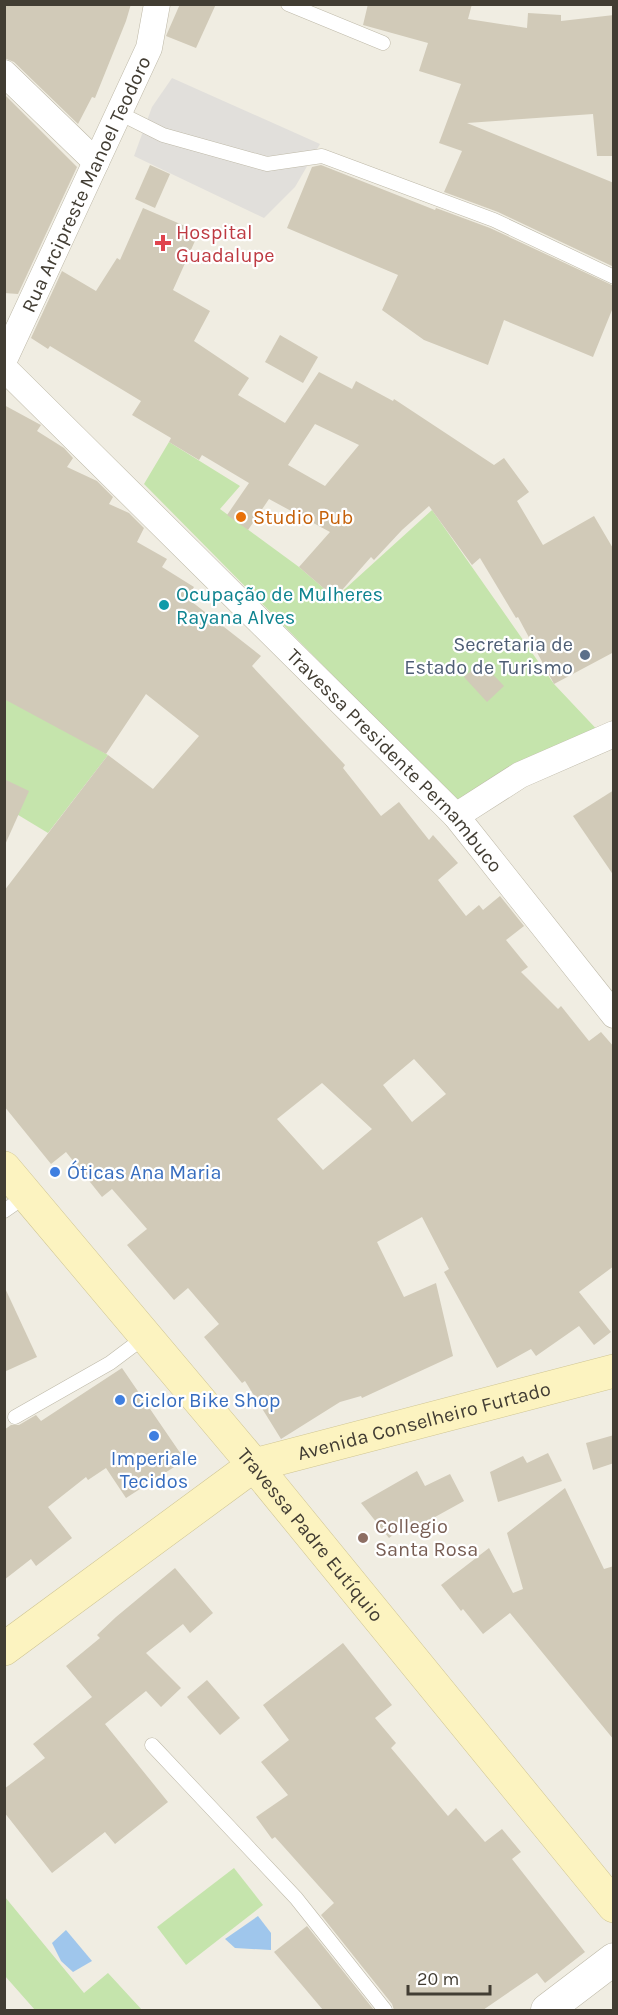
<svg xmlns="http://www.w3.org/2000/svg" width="618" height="2015" font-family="Karla,sans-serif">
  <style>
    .green { fill: #c5e4ac }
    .parking { fill: #e1dfdb }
    .water { fill: #9fc6ec }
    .building { fill: #d1cab8; fill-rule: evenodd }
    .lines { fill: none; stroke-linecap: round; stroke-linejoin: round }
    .service-casing { stroke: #beb9a8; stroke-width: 15 }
    .minor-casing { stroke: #beb9a8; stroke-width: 27 }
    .tertiary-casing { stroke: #beb9a8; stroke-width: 33 }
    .secondary-casing { stroke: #cfc593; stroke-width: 34 }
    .service { stroke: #fff; stroke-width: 14 }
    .minor { stroke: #fff; stroke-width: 26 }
    .tertiary { stroke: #fff; stroke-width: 32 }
    .secondary { stroke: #fcf3c0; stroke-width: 33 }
    .health-dot { fill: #e0444e; stroke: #fff; stroke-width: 2 }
    .food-dot { fill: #e8710a; stroke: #fff; stroke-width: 2 }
    .culture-dot { fill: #0f9aa8; stroke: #fff; stroke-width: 2 }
    .service-dot { fill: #5c6f8a; stroke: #fff; stroke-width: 2 }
    .shop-dot { fill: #3f7fe0; stroke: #fff; stroke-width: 2 }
    .education-dot { fill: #8d6e63; stroke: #fff; stroke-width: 2 }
    .labels { text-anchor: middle; stroke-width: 4.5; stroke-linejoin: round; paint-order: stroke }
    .street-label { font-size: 20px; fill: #423d33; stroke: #fff }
    .health-label { font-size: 20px; fill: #be3a42; stroke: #fff; text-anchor: start }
    .food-label { font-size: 20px; fill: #c56008; stroke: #fff; text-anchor: start }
    .culture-label { font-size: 20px; fill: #0d838f; stroke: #fff; text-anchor: start }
    .service-label { font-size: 20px; fill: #4e5e75; stroke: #fff; text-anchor: end }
    .shop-label { font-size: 20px; fill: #366cbe; stroke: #fff; text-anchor: start }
    .education-label { font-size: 20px; fill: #785e54; stroke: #fff; text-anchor: start }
  </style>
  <rect width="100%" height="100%" fill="#f0ede2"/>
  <g class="green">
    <path d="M169 442 240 486 220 509 299 567 335 598 432 510 554 684 604 737 457 801 144 484Z"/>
    <path d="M4 694 108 755 48 833 5 807Z"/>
    <path d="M234 1868 263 1905 186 1965 157 1927Z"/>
    <path d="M5 1897 84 1993 108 1973 142 2010H35L5 1976Z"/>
  </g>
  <path class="parking" d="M172 78 320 144 295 187 264 218 134 156 152 107Z"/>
  <g class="water">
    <path d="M258 1916 271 1933V1950L235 1948 225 1939Z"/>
    <path d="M66 1930 92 1961 73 1972 61 1961 52 1943Z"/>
  </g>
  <g class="building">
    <path d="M4 4H131L126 21 95 98 92 97 78 124 14 62 4 58Z"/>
    <path d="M180 4H216L196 48 166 36Z"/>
    <path d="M368 4H472L468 19 527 28 528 13 561 15V21L614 15V156H597L593 114 467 123 614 183V267L498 212 444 192 462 151 439 143 461 84 419 71 428 43 363 25Z"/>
    <path d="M4 94 77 167 18 294 4 293Z"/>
    <path d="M150 165 170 174 155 208 135 199Z"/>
    <path d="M321 165 435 210 436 208 490 228 614 286V305L593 357 504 320 488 365 424 340 382 310 398 275 287 228 312 167Z"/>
    <path d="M143 208 199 232 173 290 210 311 194 341 249 378 238 395 285 423 319 372 352 389 356 381 393 401 394 399 494 465 504 458 529 492 517 501 543 545 594 516 614 550V652L554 684 518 617 516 618 480 558 472 565 429 506 402 530 374 560 371 557 335 598 299 567 330 532 269 499 248 530 227 515 249 483 202 455 199 460 169 442 171 438 132 415 141 401 50 346 48 349 31 338 62 271 96 291 117 258 120 260ZM315 424 359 445 325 486 288 465Z"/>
    <path d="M280 335 318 357 303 383 265 362Z"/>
    <path d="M4 405 39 424 41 425 37 431 64 448 73 458 67 467 97 481 113 497 109 504 129 513 144 528 137 542 167 559 162 567 194 587 187 598 261 656 252 666 345 765 343 768 381 816 399 802 429 840 433 835 458 863 438 880 466 916 479 905 483 910 500 896 524 926 506 940 528 967 521 972 558 1009 561 1006 589 1041 601 1032 614 1047V1266L579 1292 611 1332 594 1345 579 1326 536 1356 531 1349 497 1368 444 1272 449 1269 422 1217 377 1242 404 1297 436 1283 453 1356 362 1398 361 1396 340 1402 281 1439 245 1381 242 1383 204 1337 219 1324 188 1288 174 1300 127 1245 147 1229 112 1189 102 1197 66 1152 51 1164 4 1106V891L108 755 153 789 199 736 146 694 106 754 4 699ZM414 1059 446 1094 412 1122 383 1085ZM322 1083 372 1129 323 1170 277 1119Z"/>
    <path d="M481 662 504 686 487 702 464 677Z"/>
    <path d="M4 779 29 791 4 847Z"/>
    <path d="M614 790V876L573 816Z"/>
    <path d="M4 1286 37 1357 4 1372Z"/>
    <path d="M122 1368 185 1460 126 1498 106 1468 88 1480 86 1477 48 1507 72 1538 36 1566 31 1559 4 1580V1430L11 1425H19L36 1415 41 1421Z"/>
    <path d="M614 1435V1463L593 1470 586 1443Z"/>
    <path d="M548 1453 562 1481 498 1502 490 1472 523 1456 527 1463Z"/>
    <path d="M417 1471 425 1486 450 1474 464 1501 406 1533 403 1527 389 1538 361 1503Z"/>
    <path d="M565 1488 604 1569 614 1566V1740L510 1613 483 1634 463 1609 461 1611 441 1585 489 1548 513 1593 523 1589 507 1533Z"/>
    <path d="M175 1568 213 1613 190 1633 183 1624 146 1653 181 1688 161 1707 146 1691 105 1724 168 1802 115 1844 105 1832 52 1873 4 1812V1789L45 1758 33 1744 92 1697 66 1666 100 1638 97 1635 116 1617Z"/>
    <path d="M343 1643 392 1705 375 1718 396 1743 391 1748 448 1816 456 1808 485 1842 502 1829 521 1852 512 1859 585 1952 545 1983 537 1973 483 2010H394L392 2004 321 1915 334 1903 275 1837 272 1839 256 1817 288 1795 261 1762 289 1740 263 1705Z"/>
    <path d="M207 1680 240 1718 220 1735 187 1697Z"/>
    <path d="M307 1926 374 2010H323L274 1952Z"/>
  </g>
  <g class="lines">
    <g class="service-casing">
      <g id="service">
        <path d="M288 4 383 43"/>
        <path d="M119 113 163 135 267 164 322 156 494 220 614 277"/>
        <path d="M4 1211 27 1195"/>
        <path d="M15 1417 110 1363 146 1336"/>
        <path d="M152 1745 296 1898 385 2010"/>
      </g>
    </g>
    <g class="minor-casing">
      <g id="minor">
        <path d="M4 73 96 162"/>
        <path id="s1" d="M4 360 149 48 157 4"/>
        <path id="s2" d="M4 368 456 816 614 1015"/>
        <path d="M456 816 520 775 614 734"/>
      </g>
    </g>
    <g class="tertiary-casing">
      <path id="tertiary" d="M547 2010 614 1959"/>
    </g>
    <g class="secondary-casing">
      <g id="secondary">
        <path id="s3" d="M4 1168 254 1465 614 1906"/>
        <path id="s4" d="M4 1649 254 1465 614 1371"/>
      </g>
    </g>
    <use href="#service" class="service"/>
    <use href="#minor" class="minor"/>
    <use href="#tertiary" class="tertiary"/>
    <use href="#secondary" class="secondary"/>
  </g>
  <path class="health-dot" d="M160 234h6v6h6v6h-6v6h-6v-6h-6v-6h6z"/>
  <circle class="food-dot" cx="241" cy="517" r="6"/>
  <circle class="culture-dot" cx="164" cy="605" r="6"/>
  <circle class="service-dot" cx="585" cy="655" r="6"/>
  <g class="shop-dot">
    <circle cx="55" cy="1172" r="6"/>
    <circle cx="120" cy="1400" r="6"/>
    <circle cx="154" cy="1436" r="6"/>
  </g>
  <circle class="education-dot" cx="363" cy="1538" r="6"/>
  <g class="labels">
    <g class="street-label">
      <text dy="7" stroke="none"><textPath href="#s1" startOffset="194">Rua Arcipreste Manoel Teodoro</textPath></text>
      <text dy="7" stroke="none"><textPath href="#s2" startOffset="554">Travessa Presidente Pernambuco</textPath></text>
      <text dy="7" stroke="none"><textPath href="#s4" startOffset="486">Avenida Conselheiro Furtado</textPath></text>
      <text dy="7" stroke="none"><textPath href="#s3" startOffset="478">Travessa Padre Eutíquio</textPath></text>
    </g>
    <g class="health-label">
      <text x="176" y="239">Hospital<tspan x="176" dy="23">Guadalupe</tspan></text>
    </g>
    <g class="food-label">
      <text x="253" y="524">Studio Pub</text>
    </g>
    <g class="culture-label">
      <text x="176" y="601">Ocupação de Mulheres<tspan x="176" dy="23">Rayana Alves</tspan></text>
    </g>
    <g class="service-label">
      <text x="573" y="651">Secretaria de<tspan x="573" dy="23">Estado de Turismo</tspan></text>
    </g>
    <g class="shop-label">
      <text x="67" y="1179">Óticas Ana Maria</text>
      <text x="132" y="1407">Ciclor Bike Shop</text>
      <text x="154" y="1465" text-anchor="middle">Imperiale<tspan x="154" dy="23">Tecidos</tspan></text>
    </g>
    <g class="education-label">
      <text x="375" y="1533">Collegio<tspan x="375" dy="23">Santa Rosa</tspan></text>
    </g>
  </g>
  <rect width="618" height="2015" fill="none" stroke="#423d33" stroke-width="12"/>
  <path d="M408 1985v9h82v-9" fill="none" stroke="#423d33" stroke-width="3"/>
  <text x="417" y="1985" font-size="18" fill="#423d33" stroke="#ffffff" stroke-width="4.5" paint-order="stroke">20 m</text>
</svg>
